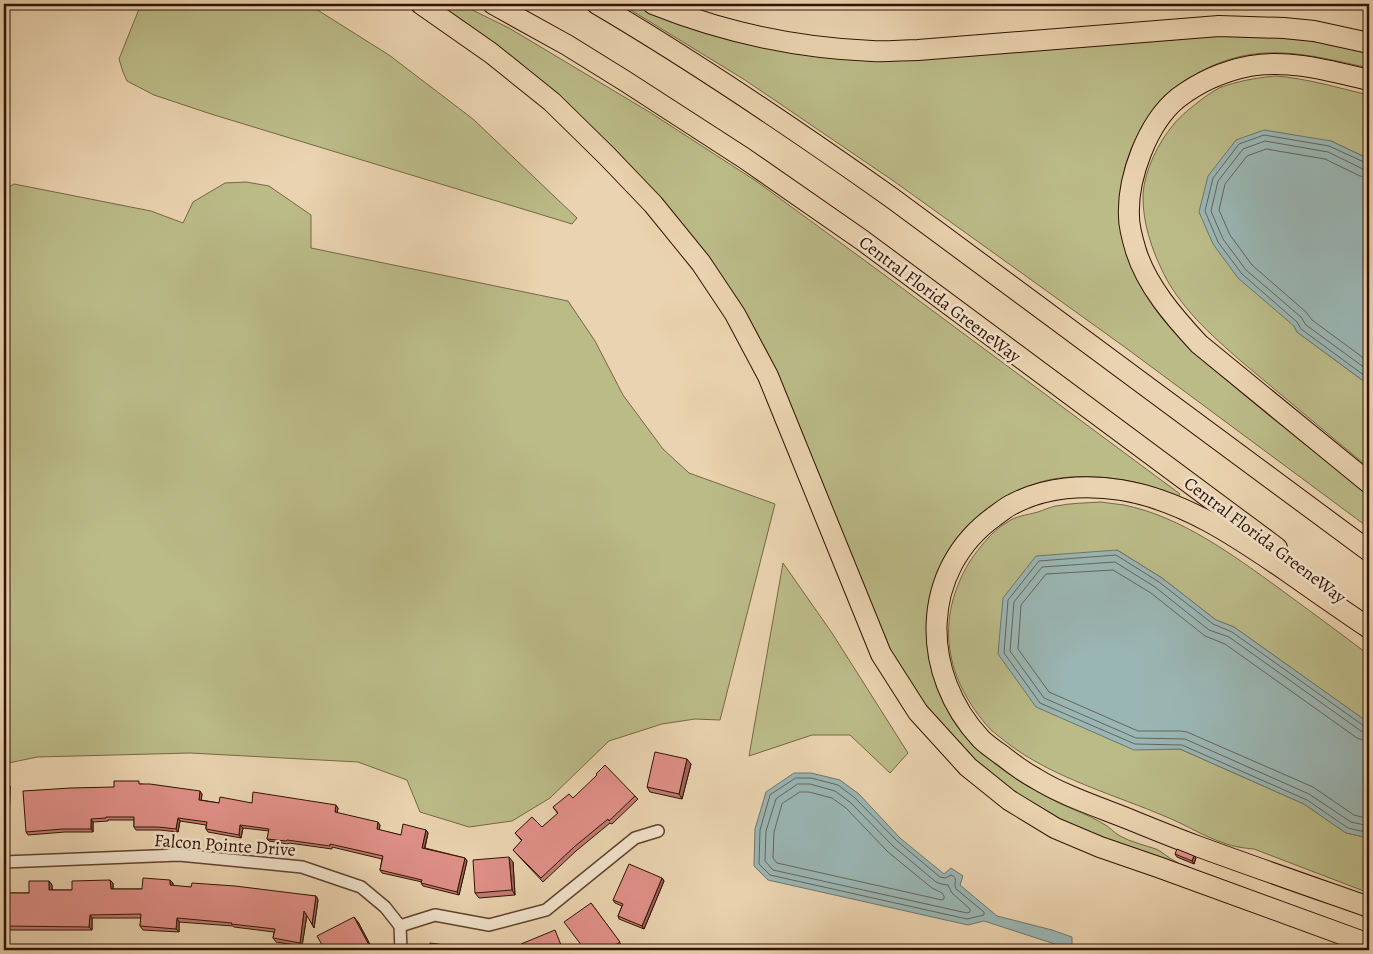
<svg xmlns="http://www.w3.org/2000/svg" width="1373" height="954" font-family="Alegreya,serif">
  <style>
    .green { fill: #bb8; stroke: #766744 }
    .water { fill: #9ab6b4; stroke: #70756c }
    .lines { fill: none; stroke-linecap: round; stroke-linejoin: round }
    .shore { stroke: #66645a; stroke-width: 1 }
    .street-casing { stroke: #5f432c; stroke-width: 14 }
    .highway-casing { stroke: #311300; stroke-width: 22 }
    .street { stroke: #f1e2cc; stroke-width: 11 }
    .highway { stroke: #ead3b0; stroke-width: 20 }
    .wall { fill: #c17c75; stroke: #311300 }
    .shaded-wall { fill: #9d655f; stroke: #311300 }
    .building { fill: #e09088; stroke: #311300 }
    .labels { text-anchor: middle; stroke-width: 5; stroke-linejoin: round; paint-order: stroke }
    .street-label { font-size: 18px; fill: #311300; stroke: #f1e2cc }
  </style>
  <rect width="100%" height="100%" fill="#ead3b0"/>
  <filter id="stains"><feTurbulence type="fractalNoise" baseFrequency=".004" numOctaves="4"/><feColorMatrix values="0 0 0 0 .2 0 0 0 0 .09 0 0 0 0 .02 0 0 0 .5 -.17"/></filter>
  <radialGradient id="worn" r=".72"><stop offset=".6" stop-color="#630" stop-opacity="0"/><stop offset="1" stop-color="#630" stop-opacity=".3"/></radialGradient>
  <g class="green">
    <path d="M141 4H308L389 55 473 119 577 218 572 224 211 114 154 95 127 81 123 72 119 59Z"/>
    <path d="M431 4H460L509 28 651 113 756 181 875 268 1180 494 1178 497C1168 493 1157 488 1146 485 1118 477 1082 474 1053 479 1032 483 1012 492 994 504 920 553 907 653 957 724 982 760 1022 785 1061 804 1074 810 1089 815 1102 823 1109 826 1114 833 1120 836 1131 842 1144 845 1156 849 1163 852 1168 858 1175 861 1179 864 1184 865 1189 867V869L1121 845 1086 831 1051 815 1026 800 989 775 944 732 894 663 830 512 687 234Z"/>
    <path d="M621 4H639L644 6 787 48 1247 30 1369 48V68C1327 59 1282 46 1238 57 1184 70 1139 113 1125 168 1124 176 1120 186 1121 194 1121 199 1123 204 1124 209 1127 221 1130 233 1133 245 1136 257 1140 283 1145 293 1167 332 1203 360 1236 388 1280 425 1324 460 1369 494V528L1126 348 895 182 745 80Z"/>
    <path d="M1275 76C1306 78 1338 88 1369 95V159L1331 141 1294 326 1297 332 1369 385V468L1242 362C1211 335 1178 306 1161 268 1151 247 1143 222 1143 198 1143 175 1156 147 1170 129 1177 119 1188 110 1197 103 1204 97 1212 92 1219 88 1237 81 1256 78 1275 76Z"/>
    <path d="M246 182 269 186 311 215V248L568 301 595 341 623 395 663 449 689 473 775 504 720 720 695 719 662 724 609 741 550 798 512 821 469 827 420 812 407 780 358 762 190 753 37 757 4 764V190L14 184 151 211 183 223 193 202 225 183Z"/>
    <path d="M1101 502C1108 503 1116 504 1124 505 1182 517 1233 555 1280 589 1310 611 1340 633 1369 655V723L1234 627 1216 620 1162 578 1117 550 1134 749H1180L1304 804 1346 833 1369 838V893L1254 849C1244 848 1234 847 1224 843 1205 837 1188 826 1169 818 1116 795 1052 778 1006 742 1001 738 996 734 991 730 945 680 934 620 970 561 980 547 991 532 1006 523 1015 516 1027 515 1038 512 1044 510 1050 507 1056 506 1071 503 1086 503 1101 502Z"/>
    <path d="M783 563 832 633 908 753 890 773 850 735H812L749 756Z"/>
  </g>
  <g class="water">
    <path d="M1264 130 1331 141 1369 159V385L1297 332 1294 326 1238 278 1213 244 1199 212 1208 176 1236 140Z"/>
    <path d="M1117 550 1162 578 1216 620 1234 627 1369 723V838L1346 833 1304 804 1180 749 1134 750 1036 707 998 654 1003 598 1036 556Z"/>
    <path d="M794 773H811L840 780 859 794 900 838 944 874 951 868 963 876 960 885 997 916 1052 930 1072 937V947L1061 946 984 921 968 925 768 880 754 866 755 829 766 792Z"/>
  </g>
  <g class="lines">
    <g class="shore">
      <path d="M1369 164 1366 163 1329 146 1264 135 1239 144 1213 178 1205 211 1218 242 1242 274 1297 322 1301 329 1369 379"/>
      <path d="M1369 170 1363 169 1328 152 1265 141 1243 149 1218 181 1211 211 1223 239 1246 270 1301 317 1306 325 1369 371"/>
      <path d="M1369 177 1360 176 1325 159 1266 149 1247 156 1225 184 1219 210 1230 235 1252 265 1306 312 1312 320 1369 362"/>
      <path d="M1369 727 1364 726 1232 632 1213 624 1159 582 1116 555 1039 561 1008 600 1004 653 1040 703 1135 744 1182 745 1307 800 1348 828 1369 833"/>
      <path d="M1369 733 1361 731 1229 637 1209 630 1155 587 1115 562 1042 567 1014 602 1010 651 1044 698 1136 738 1185 739 1309 794 1351 822 1369 826"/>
      <path d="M1369 741 1363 740 1357 738 1225 644 1205 636 1151 593 1113 570 1046 574 1021 605 1018 649 1049 692 1138 731H1181L1187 732 1313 787 1354 815 1369 819"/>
      <path d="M796 778H811L838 785 855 798 897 841 940 877 945 878 951 875C959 878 953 882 956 889L984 912V915L967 919 770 875 759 864 760 830 770 795Z"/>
      <path d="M798 784H810L835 791 851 803 893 846 936 882 941 884 948 885 952 893 970 909V912L967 913 773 870 765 861 766 831 776 799Z"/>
      <path d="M800 792H809L832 798 846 808 888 852 932 888 942 893 944 896V899L942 900 777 863 773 858 774 832 782 804Z"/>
    </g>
    <g class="street-casing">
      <g id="street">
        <path d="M4 862 179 855 302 867 361 887 385 907 400 926 401 950"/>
        <path d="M400 926 435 915 489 925 546 910 635 838 658 831"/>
      </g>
    </g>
    <g class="highway-casing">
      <g id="highway">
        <path d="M421 4 491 53 552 102 607 156 653 204 701 263 735 314 768 376 881 654 918 712 968 767 1009 800 1055 828 1100 847 1158 867 1369 944"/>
        <path d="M493 4 567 45 625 81 744 158 862 240 1277 548"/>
        <path d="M597 4C699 64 796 130 892 198L1369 551"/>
        <path d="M653 4C723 32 796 48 872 51 887 52 903 50 918 50L1219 26 1284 28 1314 31 1369 43"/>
        <path d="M1369 80C1330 71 1290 59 1250 66 1224 71 1199 82 1178 98 1147 123 1127 179 1129 217 1129 228 1133 241 1136 251 1147 286 1174 317 1199 344L1369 483"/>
        <path d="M1369 628C1342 610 1315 591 1288 572 1237 537 1183 500 1121 490 1085 484 1045 487 1013 504 1006 507 1001 512 995 516 919 570 920 674 981 739 987 745 996 751 1003 756 1013 764 1024 772 1035 778 1064 796 1099 807 1131 820 1153 829 1175 838 1197 846 1254 867 1312 887 1369 907"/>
      </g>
    </g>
    <use href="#street" class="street"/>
    <use href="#highway" class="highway"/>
  </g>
  <g class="wall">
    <path d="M691 764 682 799 650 792 647 787Z"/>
    <path d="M4 783 10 786 9 835H4Z"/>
    <path d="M141 784 202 794 201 800 219 803H252L338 808 337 813 380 825 379 830 401 835 426 830 428 833 425 848 465 858 467 861 459 895 423 886 421 883 422 882 382 873 380 870 382 859 332 847V849L289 843 288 844 269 841 267 839 269 831 243 828 241 838 208 832 206 829V825L180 821 178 832 160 830H136L134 827V820H108V821L93 822V832H65L28 835 26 832 114 787Z"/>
    <path d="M635 796 638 799 612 824 610 823 576 851 543 882 513 850 522 841 515 833 542 827 558 814 553 807 573 798Z"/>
    <path d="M1175 854 1196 858 1194 864 1177 857Z"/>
    <path d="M513 862 515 895 479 898 475 893Z"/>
    <path d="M662 878 664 881 644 929 619 919 618 916 622 906 615 903 613 900Z"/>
    <path d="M49 881 52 885V890H72L113 883V889H142L173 883V886L316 896 318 900 314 928 307 915 302 946 276 942 273 938 274 932 234 927 233 926 179 922V932L143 930 140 926 141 918H92V930H8V937H4V885H5L7 888V893H29Z"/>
    <path d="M591 903 623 947 619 950H584Z"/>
    <path d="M358 922 373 950H325Z"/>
  </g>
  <g class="shaded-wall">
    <path d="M687 759 691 764 682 799 679 794Z"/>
    <path d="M7 783 10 786 9 835 6 832Z"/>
    <path d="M200 791 202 794 201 803 199 800Z"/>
    <path d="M336 805 338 808 337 815 335 812Z"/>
    <path d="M178 818 180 821 178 832 176 829Z"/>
    <path d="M91 819 93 822V832L91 829Z"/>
    <path d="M378 822 380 825 379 832 377 829Z"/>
    <path d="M240 825 243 828 241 838 239 835Z"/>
    <path d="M426 830 428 833 424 850 422 848Z"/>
    <path d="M1194 856 1196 858 1194 864 1192 861Z"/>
    <path d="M509 857 513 862 515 895 512 890Z"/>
    <path d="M465 858 467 861 459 895 457 892Z"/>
    <path d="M662 878 664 881 644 929 642 926Z"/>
    <path d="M110 880 113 883V893L111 889Z"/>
    <path d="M170 880 173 883 172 889 170 885Z"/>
    <path d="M49 881 52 885V894L49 890Z"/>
    <path d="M5 885 7 888V896L5 893Z"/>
    <path d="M316 896 318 900 314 928 312 924Z"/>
    <path d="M304 911 307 914 302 946 300 943Z"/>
    <path d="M90 915 92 918V930L89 927Z"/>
    <path d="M354 917 358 922 373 950 369 945Z"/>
    <path d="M177 918 179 922V932L176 929Z"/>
    <path d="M5 926 8 930V937L5 933Z"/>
  </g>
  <g class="building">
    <path d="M655 752 687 759 679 794 647 787Z"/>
    <path d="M605 765 635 796 609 821 608 819 574 847 541 878 513 850 522 840 515 833 532 817 542 827 558 813 553 807 569 794 573 798 597 775 596 774Z"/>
    <path d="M114 781H139V784H150L200 791 199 800 219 803 220 797 252 803 253 792 336 805 335 812 378 822 377 829 401 835 403 824 426 830 422 848 465 858 457 892 421 883 422 880 380 870 383 856 330 844V846L287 840 286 841 267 839 269 829 240 825 239 835 206 829 207 822 178 818 176 829 158 827H134V817H106V818L91 819V829H63L26 832 23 791 71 788 114 787Z"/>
    <path d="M4 783H7L6 832H4Z"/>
    <path d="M1177 849 1194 856 1192 861 1175 854Z"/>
    <path d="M509 857 512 890 475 893 473 860Z"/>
    <path d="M629 864 662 878 642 926 618 916 623 904 613 900Z"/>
    <path d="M143 878 170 880V885L191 887 192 883 235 886 316 896 312 924 304 911 300 943 273 938 275 929 231 924 232 923 177 918 176 929 140 926 141 914 90 915 89 927 5 926V933H4V885H5V893H29V881H49V890H72V881L110 880 111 889H142Z"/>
    <path d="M591 903 620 942 608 950H585L564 922Z"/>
    <path d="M354 917 369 945 359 950H325L317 936Z"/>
    <path d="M555 930 563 950H524L521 944Z"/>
    <path d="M430 943 476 949 511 947V950H429Z"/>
  </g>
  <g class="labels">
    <g class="street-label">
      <text transform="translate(940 299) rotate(37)" y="6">Central Florida GreeneWay</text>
      <text transform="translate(1265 540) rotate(37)" y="6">Central Florida GreeneWay</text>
      <text transform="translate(225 845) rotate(4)" y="6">Falcon Pointe Drive</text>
    </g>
  </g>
  <rect width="1373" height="954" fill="none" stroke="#ead3b0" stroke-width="20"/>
  <rect x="5" y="5" width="1363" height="944" fill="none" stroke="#311300" stroke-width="2.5"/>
  <rect x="10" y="10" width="1353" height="934" fill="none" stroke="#311300"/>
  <rect width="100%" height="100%" filter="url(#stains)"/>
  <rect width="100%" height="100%" fill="url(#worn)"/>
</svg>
